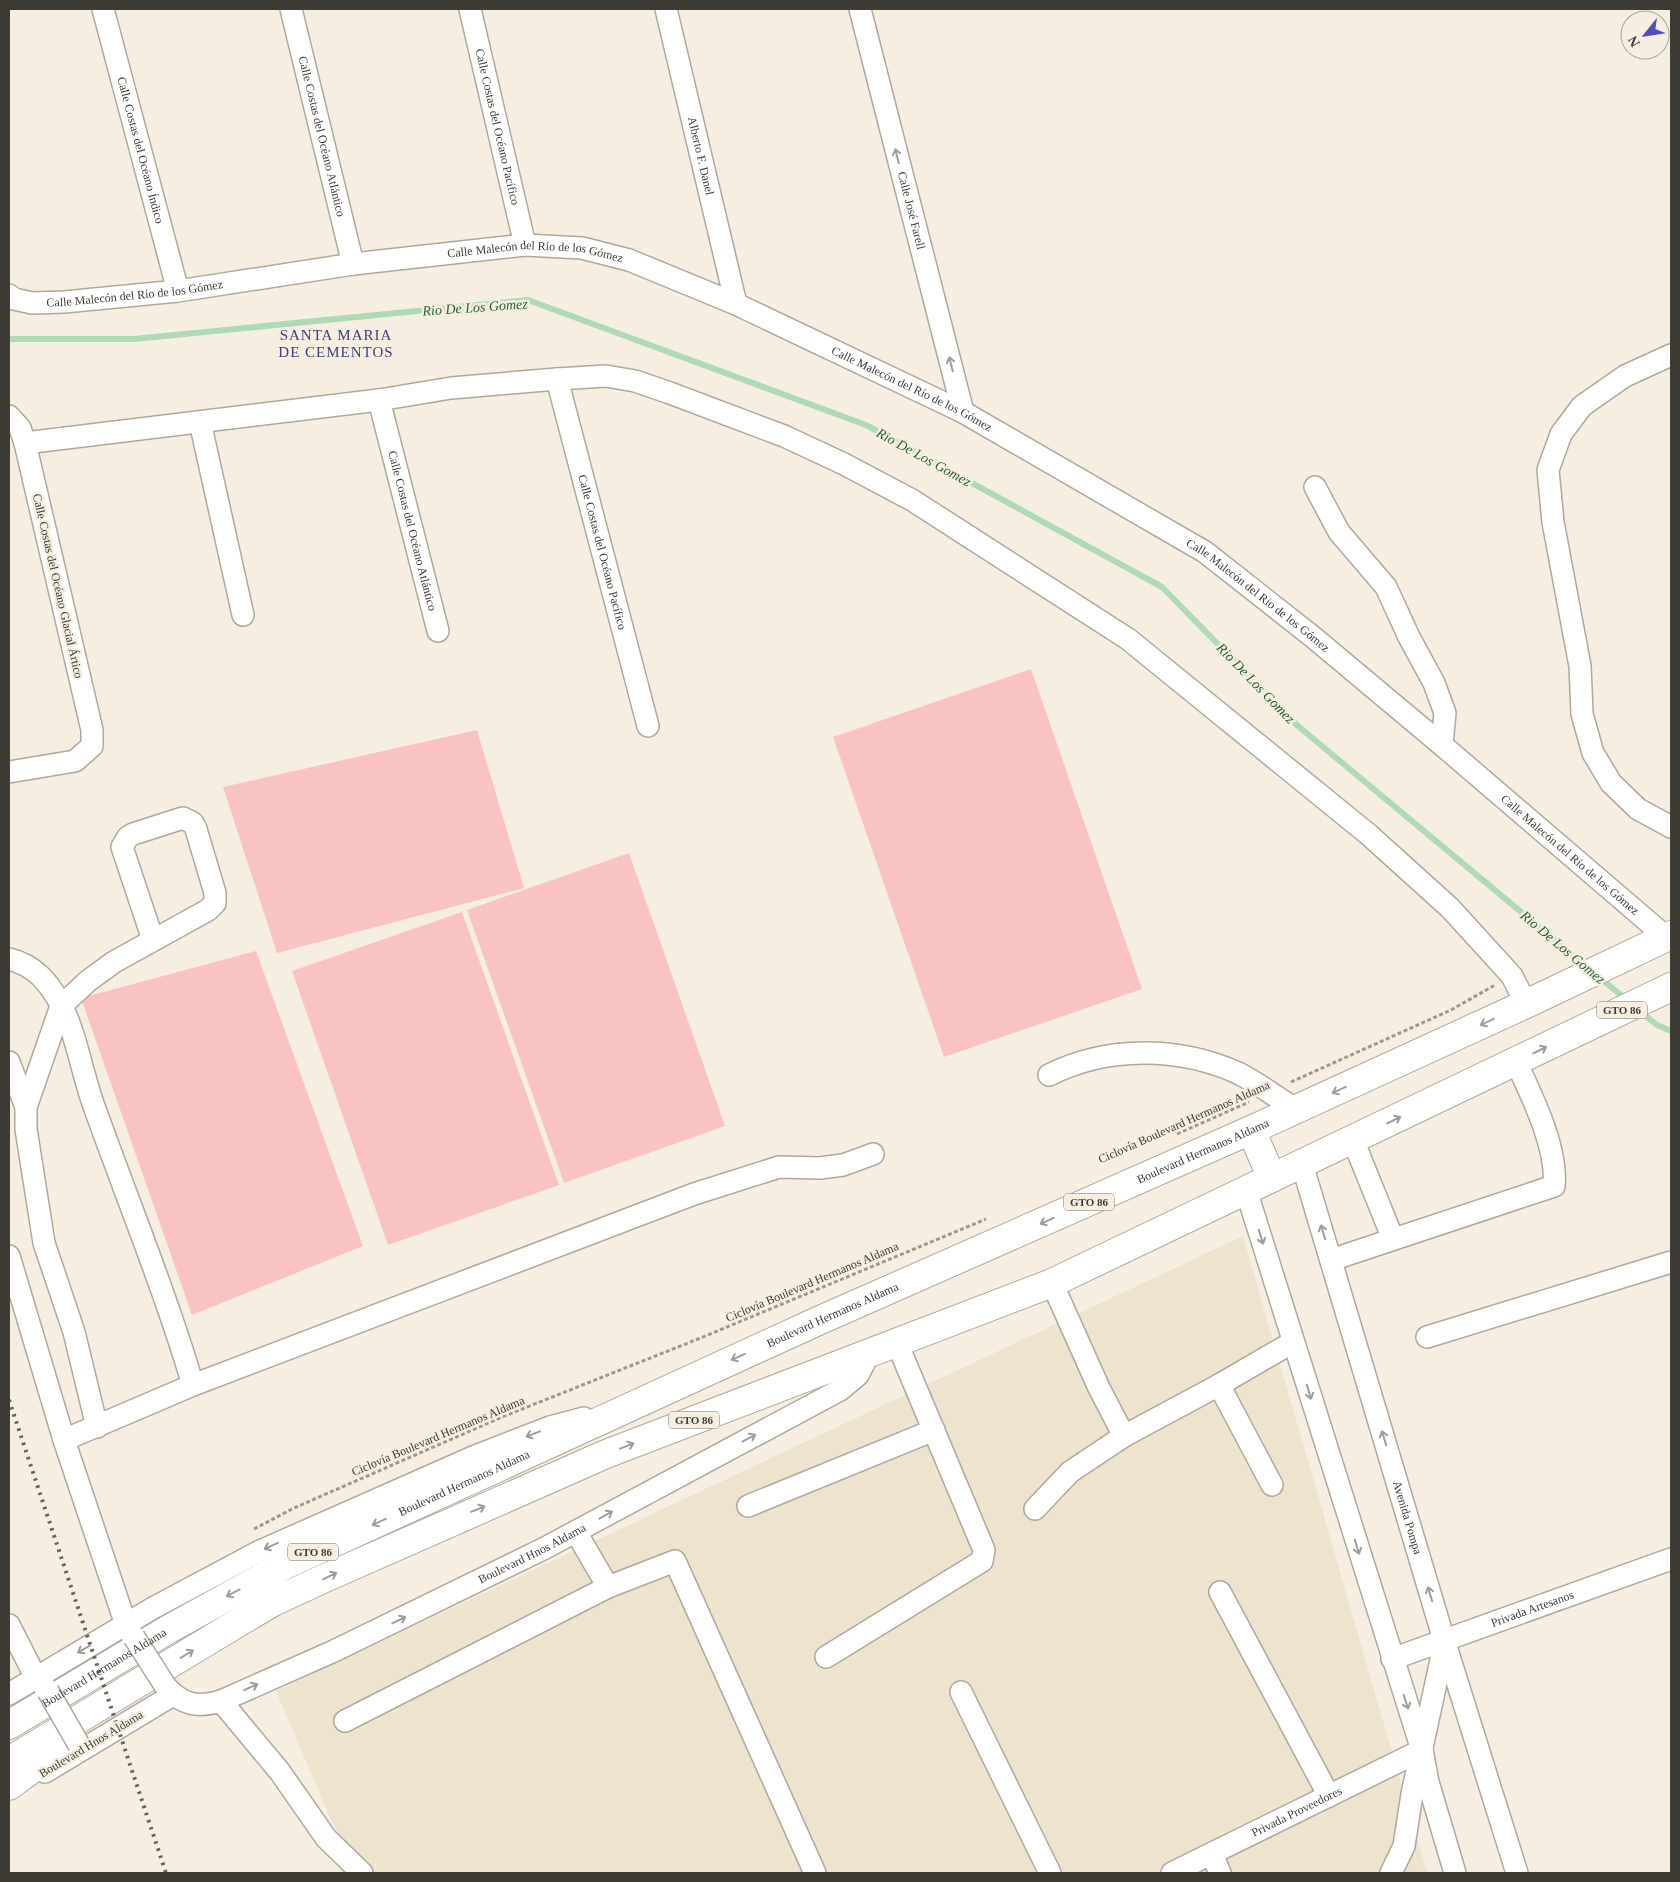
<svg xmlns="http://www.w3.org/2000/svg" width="1680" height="1882" font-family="'Times New Roman',serif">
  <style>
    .built { fill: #ede3ce }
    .green { fill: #f9c3c4 }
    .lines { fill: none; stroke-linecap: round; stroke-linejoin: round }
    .stream { stroke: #b0dab6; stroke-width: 6 }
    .minor-casing { stroke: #afa89b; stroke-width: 24 }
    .major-casing { stroke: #afa89b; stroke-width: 30 }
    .path { stroke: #9e998f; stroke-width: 3; stroke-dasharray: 4 2.5; stroke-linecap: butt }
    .minor { stroke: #fff; stroke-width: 21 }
    .major { stroke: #fff; stroke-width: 28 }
    .rail { stroke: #67635c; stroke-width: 4; stroke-dasharray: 2.5 5; stroke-linecap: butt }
    .minor-bridge-casing { stroke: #afa89b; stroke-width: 24; stroke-linecap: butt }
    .minor-bridge { stroke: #fff; stroke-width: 21 }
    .oneway { stroke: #9e9d9a }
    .labels { text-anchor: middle; stroke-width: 5; stroke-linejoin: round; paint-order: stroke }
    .shield { fill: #f6efe1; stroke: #757169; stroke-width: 1 }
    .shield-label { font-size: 11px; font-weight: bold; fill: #3e3b35 }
    .street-label { font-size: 12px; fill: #3e3b35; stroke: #f6efe1 }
    .water-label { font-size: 14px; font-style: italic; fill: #235f32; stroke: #f6efe1 }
    .quarter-label { font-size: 15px; letter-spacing: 1px; fill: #3d407c; stroke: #f6efe1 }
  </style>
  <rect width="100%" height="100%" fill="#f6efe1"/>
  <path class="built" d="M1243 1236 1427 1873H354L276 1691Z"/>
  <g class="green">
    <path d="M1031 669 1142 989 944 1057 833 737Z"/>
    <path d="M477 730 524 888 277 953 223 787Z"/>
    <path d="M629 853 725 1126 564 1183 467 910Z"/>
    <path d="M462 912 559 1185 388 1245 292 971Z"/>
    <path d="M256 951 363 1246 192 1315 81 998Z"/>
  </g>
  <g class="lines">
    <g class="stream">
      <path d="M9 339H134L528 300 866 425 1162 587 1298 726 1586 966"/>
      <path d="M1600 978 1627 1000"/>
      <path d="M1638 1010 1657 1025 1671 1031"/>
    </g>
    <g class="minor-casing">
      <g id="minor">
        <path id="s1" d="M103 9 178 291"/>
        <path id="s2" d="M291 9 353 264"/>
        <path id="s3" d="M470 9 525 245"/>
        <path id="s4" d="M666 9 736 304"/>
        <path id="s5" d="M860 9 963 412"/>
        <path id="s6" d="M9 295 14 299 32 303 64 302 178 291 353 264 525 245 582 248 629 260 736 304 963 412 1205 552 1313 637 1442 745 1666 937"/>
        <path d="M1671 355 1625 376 1582 406 1561 434 1548 470 1553 522 1580 666 1582 714 1593 753 1611 783 1638 809 1671 827"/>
        <path id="s7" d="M557 379 648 726"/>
        <path id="s8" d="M379 400 438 631"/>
        <path d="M9 416 20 428 25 443 379 400 451 388 557 379 606 376 635 381 670 393 784 436 844 464 912 500 1128 639 1368 834 1450 908 1512 976 1526 1004"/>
        <path d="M200 422 243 615"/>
        <path d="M1315 487 1339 532 1386 587 1409 637 1434 683 1445 713 1442 745"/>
        <path d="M9 772 75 761 92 746V730L25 443"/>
        <path d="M9 959C34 965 49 982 61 1005 76 1032 83 1078 95 1109 128 1201 165 1291 193 1385L64 1440"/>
        <path d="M9 1062 26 1107"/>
        <path d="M1049 1075C1107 1046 1178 1046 1238 1073 1258 1083 1277 1098 1296 1109"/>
        <path d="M1353 1140 1393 1239"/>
        <path id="s9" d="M1302 1164 1444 1640 1517 1873"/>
        <path d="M1246 1190 1422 1750 1428 1782 1455 1873"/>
        <path d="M9 1256 64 1440 126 1625 132 1635"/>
        <path d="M1331 1260 1554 1186C1558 1149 1532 1096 1516 1062"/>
        <path d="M1052 1283 1099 1388 1124 1436"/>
        <path d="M1427 1337 1671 1262"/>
        <path d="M193 1385 694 1194 779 1167 820 1168 843 1165 873 1154"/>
        <path d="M1219 1385 1293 1342"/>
        <path d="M97 1427 74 1332 44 1243 26 1129V1107L61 1006 88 981 114 962 208 910 215 903V893L196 829 193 823 183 818 133 834 128 837 122 847 153 940"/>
        <path d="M748 1506 934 1430"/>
        <path d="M1035 1509 1070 1472 1124 1436 1219 1385 1272 1485"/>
        <path d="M576 1532 608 1587"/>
        <path d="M1220 1592 1329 1796"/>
        <path d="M9 1625 36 1678 45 1687"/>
        <path d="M826 1657 982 1561 984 1550 897 1343"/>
        <path id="s10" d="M1392 1659 1671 1559"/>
        <path id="s11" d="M166 1687C183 1705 197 1708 221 1701L334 1651 545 1548 840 1390 858 1375 869 1354"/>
        <path d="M961 1692 1050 1873"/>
        <path d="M9 1694 153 1608 258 1552 473 1457 550 1427 584 1418"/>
        <path d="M221 1701 280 1772 326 1838 362 1873"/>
        <path d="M345 1721 608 1587 675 1561 815 1873"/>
        <path d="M45 1772 173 1695"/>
        <path d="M1212 1854 1220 1873"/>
        <path id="s12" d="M1172 1873 1422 1750"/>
        <path d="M1391 1873 1404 1846 1412 1794 1444 1646"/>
      </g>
    </g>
    <g class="major-casing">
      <g id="major">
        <path d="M1251 1130 1272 1178"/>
        <path id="s13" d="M9 1725 169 1629 285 1565 818 1321 1251 1130 1526 1004 1671 935"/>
        <path d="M9 1761 241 1621 273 1602 325 1578 606 1454 1052 1283 1671 987"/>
        <path d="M9 1786 59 1749"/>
      </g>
    </g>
    <g class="path">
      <path d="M1291 1082 1451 1010 1495 985"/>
      <path d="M1177 1134 1249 1102"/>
      <path d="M254 1529 294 1508 502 1417 698 1339 986 1219"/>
    </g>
    <use href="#minor" class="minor"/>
    <use href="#major" class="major"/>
    <path class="rail" d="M9 1400 166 1873"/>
    <g class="minor-bridge-casing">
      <g id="minor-bridge">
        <path d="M134 1637 166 1687"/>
        <path d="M48 1691 79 1745"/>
      </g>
    </g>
    <use href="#minor-bridge" class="minor-bridge"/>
  </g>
  <defs><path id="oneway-shaft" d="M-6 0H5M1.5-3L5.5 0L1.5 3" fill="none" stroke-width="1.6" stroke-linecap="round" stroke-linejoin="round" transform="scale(1.25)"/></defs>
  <g class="oneway">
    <use href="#oneway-shaft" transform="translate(897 156) rotate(-104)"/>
    <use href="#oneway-shaft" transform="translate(951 364) rotate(-104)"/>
    <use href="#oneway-shaft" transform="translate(1487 1022) rotate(155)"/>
    <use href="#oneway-shaft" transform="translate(1540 1050) rotate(-26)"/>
    <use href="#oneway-shaft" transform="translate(1339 1090) rotate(155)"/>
    <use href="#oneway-shaft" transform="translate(1394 1120) rotate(-26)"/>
    <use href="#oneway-shaft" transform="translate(1047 1221) rotate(156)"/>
    <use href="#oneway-shaft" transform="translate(1323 1232) rotate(-107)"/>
    <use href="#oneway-shaft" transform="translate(1261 1237) rotate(73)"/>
    <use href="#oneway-shaft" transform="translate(738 1357) rotate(156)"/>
    <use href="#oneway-shaft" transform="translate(1309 1392) rotate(73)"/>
    <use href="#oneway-shaft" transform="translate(533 1434) rotate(159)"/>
    <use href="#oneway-shaft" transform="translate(749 1438) rotate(-28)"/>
    <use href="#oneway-shaft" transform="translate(1384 1438) rotate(-107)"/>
    <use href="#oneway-shaft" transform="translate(627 1446) rotate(-21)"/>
    <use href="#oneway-shaft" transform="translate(478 1509) rotate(-23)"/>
    <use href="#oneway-shaft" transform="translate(606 1515) rotate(-29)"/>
    <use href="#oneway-shaft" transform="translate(379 1522) rotate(155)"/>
    <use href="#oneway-shaft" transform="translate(271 1546) rotate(156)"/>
    <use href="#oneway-shaft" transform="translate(1357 1547) rotate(73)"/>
    <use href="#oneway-shaft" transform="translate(330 1576) rotate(-25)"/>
    <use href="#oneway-shaft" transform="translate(233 1593) rotate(152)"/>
    <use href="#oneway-shaft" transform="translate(1430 1594) rotate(-107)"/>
    <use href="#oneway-shaft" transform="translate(399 1620) rotate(-26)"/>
    <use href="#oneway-shaft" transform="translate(84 1649) rotate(150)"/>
    <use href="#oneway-shaft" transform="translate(187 1654) rotate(-31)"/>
    <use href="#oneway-shaft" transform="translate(251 1687) rotate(-24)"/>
    <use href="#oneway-shaft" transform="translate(1406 1702) rotate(72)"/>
  </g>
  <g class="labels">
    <g class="shield">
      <rect x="1597" y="1001.5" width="50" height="17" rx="4"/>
      <rect x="1064" y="1193.5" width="50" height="17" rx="4"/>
      <rect x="669" y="1411.5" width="50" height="17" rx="4"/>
      <rect x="288" y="1543.5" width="50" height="17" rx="4"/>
    </g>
    <g class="shield-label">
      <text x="1622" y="1014">GTO 86</text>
      <text x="1089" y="1206">GTO 86</text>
      <text x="694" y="1424">GTO 86</text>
      <text x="313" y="1556">GTO 86</text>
    </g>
    <g class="street-label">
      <text dy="4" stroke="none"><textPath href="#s3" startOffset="121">Calle Costas del Océano Pacífico</textPath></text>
      <text dy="4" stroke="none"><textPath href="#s2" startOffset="131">Calle Costas del Océano Atlántico</textPath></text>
      <text dy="4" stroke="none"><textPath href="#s1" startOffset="146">Calle Costas del Océano Índico</textPath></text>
      <text dy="4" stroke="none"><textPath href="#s4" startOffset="151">Alberto F. Danel</textPath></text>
      <text dy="4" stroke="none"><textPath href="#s5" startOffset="208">Calle José Farell</textPath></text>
      <text dy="4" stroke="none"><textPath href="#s6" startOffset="532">Calle Malecón del Río de los Gómez</textPath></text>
      <text dy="4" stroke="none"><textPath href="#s6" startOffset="128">Calle Malecón del Río de los Gómez</textPath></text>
      <text dy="4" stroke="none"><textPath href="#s6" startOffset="938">Calle Malecón del Río de los Gómez</textPath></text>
      <text dy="4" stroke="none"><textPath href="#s8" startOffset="135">Calle Costas del Océano Atlántico</textPath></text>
      <text dy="4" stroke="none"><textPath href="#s7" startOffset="179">Calle Costas del Océano Pacífico</textPath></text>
      <text transform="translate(58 586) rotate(77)" y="4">Calle Costas del Océano Glacial Ártico</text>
      <text dy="4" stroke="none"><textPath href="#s6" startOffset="1342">Calle Malecón del Río de los Gómez</textPath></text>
      <text dy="4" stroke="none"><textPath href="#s6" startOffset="1748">Calle Malecón del Río de los Gómez</textPath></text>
      <text transform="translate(1184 1122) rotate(-24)" y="4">Ciclovía Boulevard Hermanos Aldama</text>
      <text dy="4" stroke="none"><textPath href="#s13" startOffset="1326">Boulevard Hermanos Aldama</textPath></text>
      <text transform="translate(812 1282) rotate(-23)" y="4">Ciclovía Boulevard Hermanos Aldama</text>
      <text dy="4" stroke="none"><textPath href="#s13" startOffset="921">Boulevard Hermanos Aldama</textPath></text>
      <text transform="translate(438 1436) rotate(-23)" y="4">Ciclovía Boulevard Hermanos Aldama</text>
      <text dy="4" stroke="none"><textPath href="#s13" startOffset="516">Boulevard Hermanos Aldama</textPath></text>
      <text dy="4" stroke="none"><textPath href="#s9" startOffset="369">Avenida Pompa</textPath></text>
      <text dy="4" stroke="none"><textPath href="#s11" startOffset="405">Boulevard Hnos Aldama</textPath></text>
      <text dy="4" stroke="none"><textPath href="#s10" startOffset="149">Privada Artesanos</textPath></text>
      <text dy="4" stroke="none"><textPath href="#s13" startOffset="111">Boulevard Hermanos Aldama</textPath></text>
      <text transform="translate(91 1744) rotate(-31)" y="4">Boulevard Hnos Aldama</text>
      <text dy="4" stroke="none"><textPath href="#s12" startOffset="139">Privada Proveedores</textPath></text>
    </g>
    <g class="water-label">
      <text transform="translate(475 307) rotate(-4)" y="5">Rio De Los Gomez</text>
      <text transform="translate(924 457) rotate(29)" y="5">Rio De Los Gomez</text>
      <text transform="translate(1256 683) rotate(46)" y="5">Rio De Los Gomez</text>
      <text transform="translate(1563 947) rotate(40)" y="5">Rio De Los Gomez</text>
    </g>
    <g class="quarter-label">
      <text x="336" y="340">SANTA MARIA<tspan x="336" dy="17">DE CEMENTOS</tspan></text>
    </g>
  </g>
  <rect width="1680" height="1882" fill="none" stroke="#3e3b35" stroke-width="20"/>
  <g transform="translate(1645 35) rotate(240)"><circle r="24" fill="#f6efe1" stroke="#aca79c"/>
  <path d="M0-4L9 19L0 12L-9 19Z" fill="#504cc3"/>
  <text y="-8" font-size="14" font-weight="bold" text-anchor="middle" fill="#3e3b35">N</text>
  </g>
</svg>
